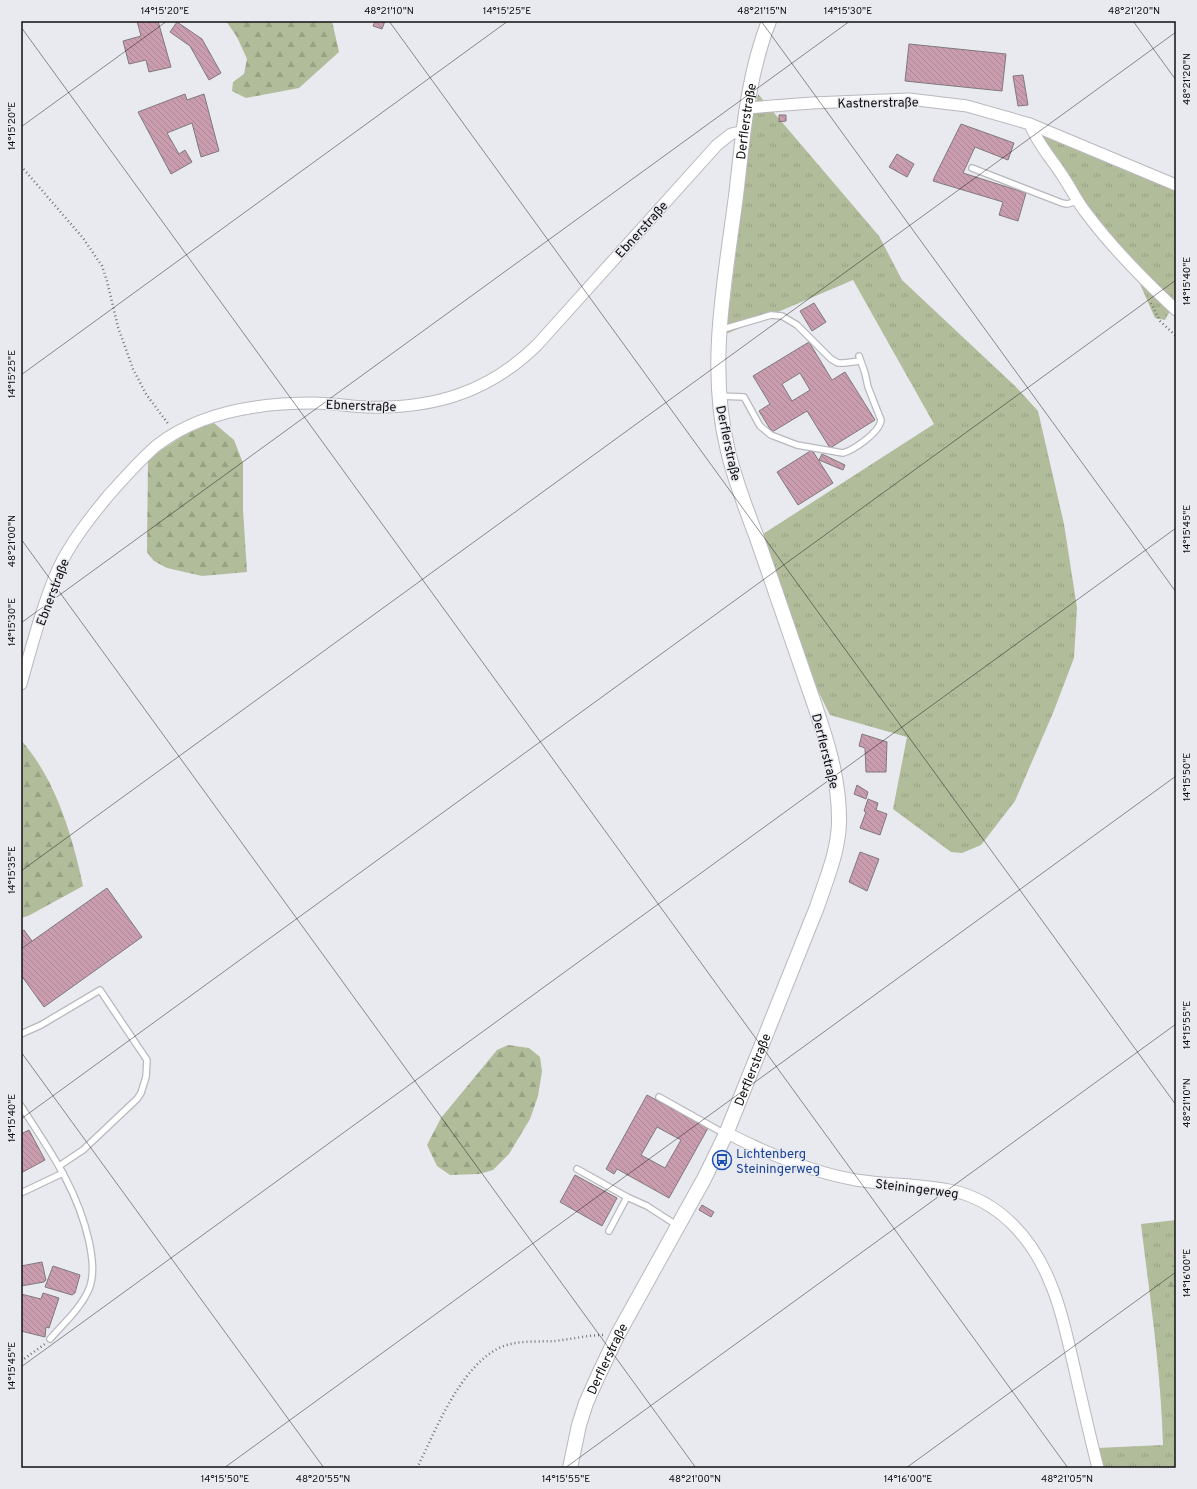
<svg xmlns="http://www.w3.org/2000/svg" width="1197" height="1489" font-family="Overpass,sans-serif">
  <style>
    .grass { fill: url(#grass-tufts) }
    .forest { fill: url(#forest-firs) }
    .building { fill: url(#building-back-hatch); stroke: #7f797b; fill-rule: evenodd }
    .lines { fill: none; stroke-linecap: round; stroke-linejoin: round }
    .service-casing { stroke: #b8b8bf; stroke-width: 8 }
    .minor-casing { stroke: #b8b8bf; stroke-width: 13 }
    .tertiary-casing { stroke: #b8b8bf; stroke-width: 16 }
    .path { stroke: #747478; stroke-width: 2.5; stroke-dasharray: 1 3; stroke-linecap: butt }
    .service { stroke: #fff; stroke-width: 5.5 }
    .minor { stroke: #fff; stroke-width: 11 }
    .tertiary { stroke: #fff; stroke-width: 14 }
    .ticks { fill: none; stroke: #101012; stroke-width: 1; stroke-opacity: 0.45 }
    .labels { text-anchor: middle; stroke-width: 3; stroke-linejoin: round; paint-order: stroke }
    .street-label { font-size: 13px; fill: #101012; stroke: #e9e9f0 }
    .transit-label { font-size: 13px; fill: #164399; stroke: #e9e9f0; text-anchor: start }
    .neatline { fill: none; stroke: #101012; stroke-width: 1.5 }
    .ticks-label { font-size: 10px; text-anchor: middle; fill: #101012 }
  </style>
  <defs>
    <pattern id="grass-tufts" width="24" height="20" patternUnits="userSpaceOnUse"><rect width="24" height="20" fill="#b1bc9b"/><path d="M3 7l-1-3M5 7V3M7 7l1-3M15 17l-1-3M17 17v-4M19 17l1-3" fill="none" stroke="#97a184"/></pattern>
    <pattern id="forest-firs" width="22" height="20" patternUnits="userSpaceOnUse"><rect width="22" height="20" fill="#b1bc9b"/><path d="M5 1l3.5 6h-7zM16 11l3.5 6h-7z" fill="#97a184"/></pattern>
    <pattern id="building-back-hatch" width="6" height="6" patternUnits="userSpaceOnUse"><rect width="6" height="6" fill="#c99dad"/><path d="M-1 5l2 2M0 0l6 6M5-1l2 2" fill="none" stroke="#ac8694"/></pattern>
  </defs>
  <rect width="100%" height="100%" fill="#e9e9f0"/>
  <g class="grass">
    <path d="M758 94 879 236 902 280 1015 386 1038 411 1064 524 1077 608 1074 658 1053 713 1015 801 981 845 962 853 951 852 893 809 907 737 830 715 815 685 763 534 934 424 853 280 726 334 752 120Z"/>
    <path d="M1030 128 1176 189V300L1165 320 1155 318 1136 275 1034 144 1031 140Z"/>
    <path d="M1176 1220V1468H1102L1097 1448 1163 1445C1161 1371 1150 1298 1141 1224Z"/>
  </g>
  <g class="forest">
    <path d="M226 21H332L339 52 299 88 246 98 232 91 233 82 244 74 247 59 237 37Z"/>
    <path d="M214 423 234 440 243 463V510L247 572 202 576 167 568 154 561 147 552 148 461 161 450 191 431Z"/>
    <path d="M21 740C56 780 72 835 83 886L28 916 21 918Z"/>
    <path d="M508 1045 529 1048 540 1057 542 1071 538 1096 530 1119 509 1154 493 1170 479 1174 450 1175 437 1166 427 1145 441 1118 497 1050Z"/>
    <path d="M1176 1262V1317L1168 1292 1165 1273Z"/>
  </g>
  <g class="building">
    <path d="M137 21H158L171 67 149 72 146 60 129 64 123 41 141 36Z"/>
    <path d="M375 21H385L382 29 373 26Z"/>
    <path d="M177 22 202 39 221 73 209 80 190 46 170 32Z"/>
    <path d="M909 44 1006 54 1002 91 905 81Z"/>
    <path d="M1023 75 1028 105 1018 106 1013 76Z"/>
    <path d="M185 94 187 100 204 94 219 151 201 157 192 123 167 133 179 154 185 150 192 162 171 174 138 112Z"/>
    <path d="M779 115H786V121L779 122Z"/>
    <path d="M961 124 1014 143 1008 160 975 147 963 173 1026 193 1018 221 999 215 1003 202 933 181 935 176Z"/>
    <path d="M897 154 914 164 907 177 889 167Z"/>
    <path d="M814 303 826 322 812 331 800 311Z"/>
    <path d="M809 342 832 380 845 372 875 420 830 448 807 411 772 432 759 411 770 404 753 376ZM800 373 810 390 792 401 782 384Z"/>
    <path d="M812 450 833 483 798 505 777 472Z"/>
    <path d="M822 454 845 465 843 470 819 460Z"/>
    <path d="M862 734 887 742 886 772H866L865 748 859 746Z"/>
    <path d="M857 785 868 792 866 799 854 794Z"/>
    <path d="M868 799 878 803 876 810 887 814 880 835 860 828 866 812 864 811Z"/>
    <path d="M860 852 879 859 867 891 849 882Z"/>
    <path d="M107 888 142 937 44 1007 21 975V949Z"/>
    <path d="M24 930 32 941 21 949V932Z"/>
    <path d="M647 1095 708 1128 669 1198 617 1169 614 1174 606 1169ZM657 1127 681 1140 665 1168 641 1155Z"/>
    <path d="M29 1130 45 1160 21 1173V1134Z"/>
    <path d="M575 1175 617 1198 602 1226 560 1202Z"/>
    <path d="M702 1205 714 1212 711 1217 699 1210Z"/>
    <path d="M42 1262 46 1280 44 1282 21 1286V1266Z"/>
    <path d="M53 1266 80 1275 75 1293 72 1295 45 1287Z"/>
    <path d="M43 1293 59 1298 49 1328 46 1327 45 1337 21 1331V1294L41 1299Z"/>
  </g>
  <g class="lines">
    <g class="service-casing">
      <g id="service">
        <path d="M972 168 1062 203 1067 204 1078 201"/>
        <path d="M720 330 771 315 782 316 797 325 831 359 838 363H844L860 361"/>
        <path d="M719 396 744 397 760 426 771 435 797 445 843 453C854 450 880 432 881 420L868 387 865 373 859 356"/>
        <path d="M21 1034 41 1025 100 990 147 1060 146 1077 141 1093 137 1099 83 1150 59 1166"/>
        <path d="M659 1097 725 1134"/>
        <path d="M21 1106C50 1151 77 1188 89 1241 92 1256 95 1274 89 1289 81 1308 63 1324 50 1339"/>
        <path d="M577 1169 627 1197 647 1206 678 1226"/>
        <path d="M21 1193 63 1173"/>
        <path d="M609 1231 627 1197"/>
      </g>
    </g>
    <g class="minor-casing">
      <g id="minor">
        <path d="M747 108 812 103 909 99 967 106 1030 124 1176 185"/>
        <path d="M1030 124C1037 143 1051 158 1062 175 1071 188 1077 202 1087 214 1113 249 1144 280 1176 310"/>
        <path d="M21 684C32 646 42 606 58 569 71 542 89 519 108 496 123 479 139 461 156 446 199 412 259 403 313 403 331 403 349 406 367 407 434 409 489 392 537 345L717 145 731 134 744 131"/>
        <path d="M727 1133C768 1154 810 1172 856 1180 887 1185 919 1184 949 1190 1000 1200 1034 1240 1052 1287 1062 1311 1067 1337 1073 1362 1081 1397 1089 1433 1098 1468"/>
      </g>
    </g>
    <g class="tertiary-casing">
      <g id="tertiary">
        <path id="s1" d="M570 1468 579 1425 586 1403 598 1376 618 1334 704 1179 726 1134 817 907C826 880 838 853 839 823 840 772 821 724 805 677 789 630 773 584 757 538 746 509 735 481 728 451 707 367 725 281 736 196 743 137 747 77 769 21"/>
      </g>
    </g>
    <g class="path">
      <path d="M21 166 83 238 102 266 107 281 118 327 133 369 146 394 169 425"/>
      <path d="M1151 303 1160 321 1176 336"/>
      <path d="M21 1361 45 1344"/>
      <path d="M417 1468C436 1430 460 1366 501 1347 518 1340 538 1342 555 1341 572 1339 588 1335 604 1335"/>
    </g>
    <use href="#service" class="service"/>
    <use href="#minor" class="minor"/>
    <use href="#tertiary" class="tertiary"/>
  </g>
  <path class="ticks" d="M389 21 1176 1105M761 21 1176 592M1133 21 1176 80M21 27 1068 1468M21 127 167 21M21 375 508 21M21 539 696 1468M21 623 850 21M21 871 1176 32M21 1052 324 1468M21 1119 1176 280M21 1367 1176 528M224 1468 1176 776M565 1468 1176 1024M906 1468 1176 1272"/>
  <defs>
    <g id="bus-ring" transform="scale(1)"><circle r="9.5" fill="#e9e9f0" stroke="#1a4fb4" stroke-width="1.5"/><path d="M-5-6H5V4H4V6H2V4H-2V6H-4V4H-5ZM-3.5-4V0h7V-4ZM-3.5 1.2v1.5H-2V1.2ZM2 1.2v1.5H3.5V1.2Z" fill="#1a4fb4"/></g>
  </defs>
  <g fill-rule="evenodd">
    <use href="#bus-ring" x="722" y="1160"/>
  </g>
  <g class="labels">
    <g class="street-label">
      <text transform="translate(878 102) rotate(-1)" y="5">Kastnerstraße</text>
      <text dy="5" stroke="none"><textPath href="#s1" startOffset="1424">Derflerstraße</textPath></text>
      <text transform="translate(641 229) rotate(-48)" y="5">Ebnerstraße</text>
      <text transform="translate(361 405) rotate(2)" y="5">Ebnerstraße</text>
      <text transform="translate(729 443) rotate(78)" y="5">Derflerstraße</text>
      <text transform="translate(52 592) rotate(-69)" y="5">Ebnerstraße</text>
      <text transform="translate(826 751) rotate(76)" y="5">Derflerstraße</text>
      <text dy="5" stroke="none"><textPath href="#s1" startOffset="440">Derflerstraße</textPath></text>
      <text transform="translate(917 1188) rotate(7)" y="5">Steiningerweg</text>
      <text dy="5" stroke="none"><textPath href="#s1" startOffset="116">Derflerstraße</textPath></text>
    </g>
    <g class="transit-label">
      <text x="736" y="1158">Lichtenberg<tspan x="736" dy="15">Steiningerweg</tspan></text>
    </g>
  </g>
  <rect width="1197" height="1489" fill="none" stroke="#e9e9f0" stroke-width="44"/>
  <rect x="22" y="22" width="1153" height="1445" class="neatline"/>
  <g class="ticks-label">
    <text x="165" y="14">14°15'20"E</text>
    <text x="389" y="14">48°21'10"N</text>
    <text x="507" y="14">14°15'25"E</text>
    <text x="762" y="14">48°21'15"N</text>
    <text x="848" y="14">14°15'30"E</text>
    <text x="1134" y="14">48°21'20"N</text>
    <text transform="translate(1186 79) rotate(-90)" y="4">48°21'20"N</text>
    <text transform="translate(11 126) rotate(-90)" y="4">14°15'20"E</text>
    <text transform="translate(1186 281) rotate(-90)" y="4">14°15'40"E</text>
    <text transform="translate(11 374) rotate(-90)" y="4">14°15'25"E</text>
    <text transform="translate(1186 529) rotate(-90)" y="4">14°15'45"E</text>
    <text transform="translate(11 541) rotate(-90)" y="4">48°21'00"N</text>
    <text transform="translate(11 622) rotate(-90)" y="4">14°15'30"E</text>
    <text transform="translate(1186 777) rotate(-90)" y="4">14°15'50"E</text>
    <text transform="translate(11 870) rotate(-90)" y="4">14°15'35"E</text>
    <text transform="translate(1186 1025) rotate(-90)" y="4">14°15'55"E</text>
    <text transform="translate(1186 1103) rotate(-90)" y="4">48°21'10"N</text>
    <text transform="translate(11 1118) rotate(-90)" y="4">14°15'40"E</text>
    <text transform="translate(1186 1273) rotate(-90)" y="4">14°16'00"E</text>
    <text transform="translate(11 1366) rotate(-90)" y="4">14°15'45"E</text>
    <text x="225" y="1482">14°15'50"E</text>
    <text x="323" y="1482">48°20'55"N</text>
    <text x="566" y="1482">14°15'55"E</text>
    <text x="695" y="1482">48°21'00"N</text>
    <text x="908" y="1482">14°16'00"E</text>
    <text x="1067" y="1482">48°21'05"N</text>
  </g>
</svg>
